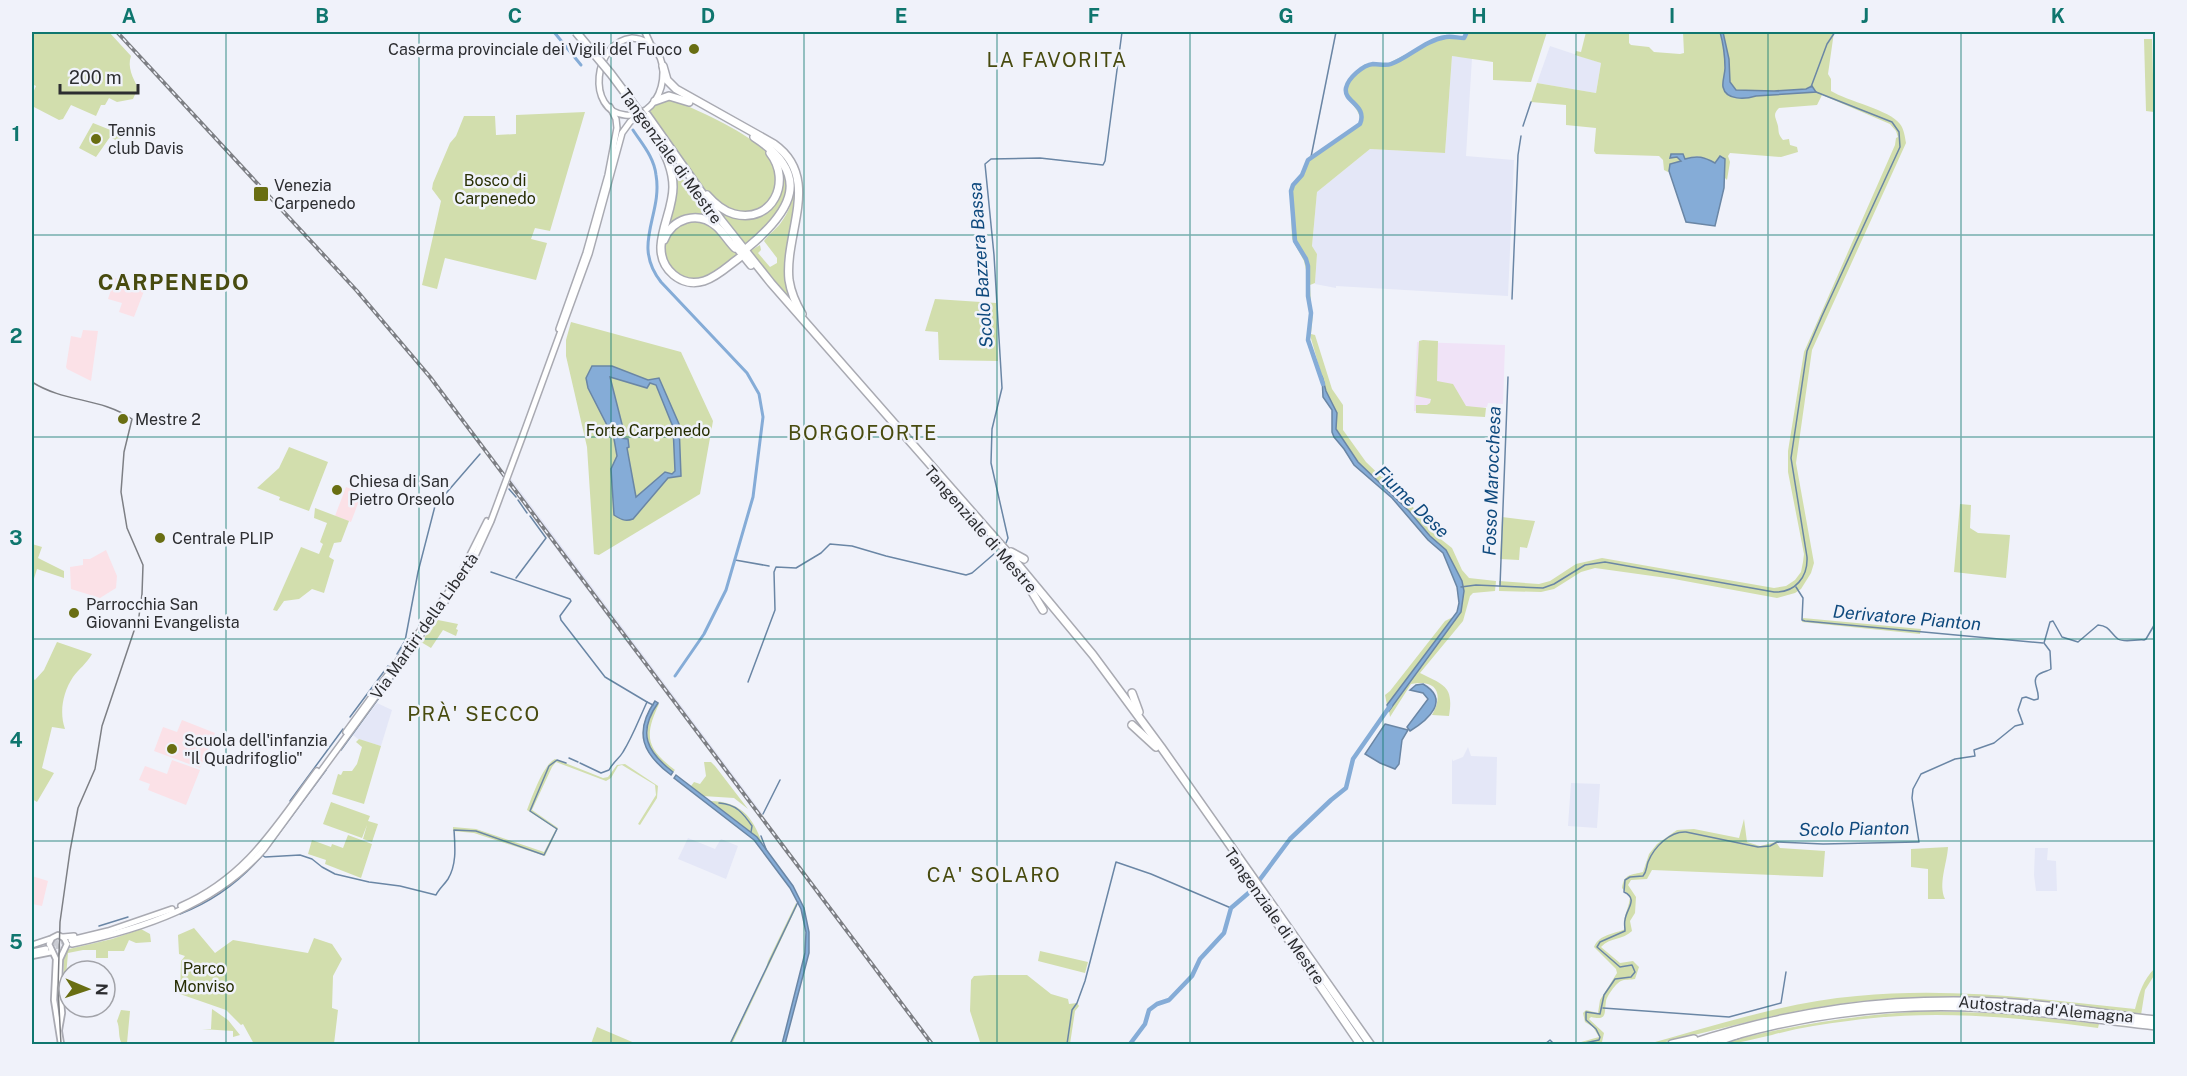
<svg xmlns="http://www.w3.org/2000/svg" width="2187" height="1076" font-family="'Public Sans',sans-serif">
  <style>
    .built { fill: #e4e7f7 }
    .education { fill: #fbe1e7 }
    .medical { fill: #f0e3f7 }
    .green { fill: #d2dead }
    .water { fill: #85acd7; stroke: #6a86a5; stroke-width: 1.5; fill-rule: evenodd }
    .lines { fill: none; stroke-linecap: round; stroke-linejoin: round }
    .stream { stroke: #6a86a5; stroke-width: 1.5 }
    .canal { stroke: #85acd7; stroke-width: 3 }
    .river { stroke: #85acd7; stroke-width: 4.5 }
    .primary-tunnel { stroke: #c9cbd2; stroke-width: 5; stroke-dasharray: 5 2.5; stroke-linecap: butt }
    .secondary-casing { stroke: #a9aab2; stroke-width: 8 }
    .primary-casing { stroke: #a9aab2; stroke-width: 8 }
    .motorway-casing { stroke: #a9aab2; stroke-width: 10 }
    .secondary { stroke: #fff; stroke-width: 4.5 }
    .primary { stroke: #fff; stroke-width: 5 }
    .motorway { stroke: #fff; stroke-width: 7 }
    .tram { stroke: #7d7f84; stroke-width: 1.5 }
    .rail-casing { stroke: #7d7f84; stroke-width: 4 }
    .rail { stroke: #f0f2fa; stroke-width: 1.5; stroke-dasharray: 4.5; stroke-linecap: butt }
    .primary-bridge-casing { stroke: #a9aab2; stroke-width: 8; stroke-linecap: butt }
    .motorway-bridge-casing { stroke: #a9aab2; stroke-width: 10; stroke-linecap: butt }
    .primary-bridge { stroke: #fff; stroke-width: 5 }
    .motorway-bridge { stroke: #fff; stroke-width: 7 }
    .grid { fill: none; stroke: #0f766e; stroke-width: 1.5; stroke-opacity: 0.55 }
    .poi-dot { fill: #696e12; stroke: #f0f2fa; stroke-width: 2 }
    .labels { text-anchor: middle; stroke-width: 5; stroke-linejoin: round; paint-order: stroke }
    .poi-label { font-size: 16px; fill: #2c2d30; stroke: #f0f2fa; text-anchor: start }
    .street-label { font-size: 16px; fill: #2c2d30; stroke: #f0f2fa }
    .park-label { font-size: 16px; fill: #272e03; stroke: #f0f2fa }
    .water-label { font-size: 18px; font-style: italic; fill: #0e497d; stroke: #f0f2fa }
    .quarter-label { font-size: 20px; letter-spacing: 1.5px; fill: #484b0f; stroke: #f0f2fa }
    .district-label { font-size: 22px; font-weight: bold; letter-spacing: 1.5px; fill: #484b0f; stroke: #f0f2fa }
    .neatline { fill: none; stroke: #0f766e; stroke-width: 2 }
    .grid-label { font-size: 20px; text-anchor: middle; font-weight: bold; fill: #0f766e }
  </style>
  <rect width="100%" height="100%" fill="#f0f2fa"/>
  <g class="built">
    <path d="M1550 46 1601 63 1596 93 1537 83Z"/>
    <path d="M1452 56 1472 58 1466 156 1514 160 1508 296 1336 286V288L1315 284 1317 254 1312 246 1317 192 1370 149 1445 153Z"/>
    <path d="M509 476 762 813 759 816 569 566 507 482Z"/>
    <path d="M377 703 392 710 381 746 358 739 353 735Z"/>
    <path d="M1468 747 1471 756 1497 757 1496 805 1452 804V759L1453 761 1463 757Z"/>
    <path d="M1571 783 1600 784 1597 828 1568 826Z"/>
    <path d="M688 838 715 849 721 839 738 846 726 879 678 859Z"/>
    <path d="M2035 848H2048L2047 860 2056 861 2057 891H2036L2034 875Z"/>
  </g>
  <g class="education">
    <path d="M115 278 144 291 134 317 119 312 122 303 108 299Z"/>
    <path d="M83 330 98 331 91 381 67 369 66 367 71 336 81 338Z"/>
    <path d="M346 487 362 493 351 522 335 516Z"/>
    <path d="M106 550 117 576 116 588 100 598 71 589 70 567 83 565V559H90Z"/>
    <path d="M182 720 215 733 200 768 154 751 163 727 177 732Z"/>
    <path d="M172 760 200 770 186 805 148 790 150 784 139 780 145 766 167 774Z"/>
    <path d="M32 876 48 881 42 906 32 904Z"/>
  </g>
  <path class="medical" d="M1417 342 1505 345 1503 404 1488 403 1487 407 1482 408 1481 413 1414 411Z"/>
  <g class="green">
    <path d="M32 32H109L131 56C127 67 133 78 138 88L133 99 117 102 109 98 105 105H101L96 116 71 105 63 119 59 120 32 106V95L36 86 32 84Z"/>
    <path d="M1470 32H1547L1531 82 1493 80V62L1452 56 1445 153 1370 149 1317 192 1312 246 1317 254 1315 283 1310 285 1311 302 1306 286V270L1304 261 1292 239 1290 188 1302 172 1308 158 1360 123C1362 107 1341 100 1346 84L1365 64 1389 63 1422 46 1444 39 1450 38 1464 40Z"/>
    <path d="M1586 32H1629V43L1631 45 1649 47 1654 52 1680 54 1684 53 1683 32H1720L1725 59 1724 91C1734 99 1744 99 1756 96L1816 92 1812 86 1806 89 1774 91 1736 90 1730 82 1729 59 1723 32H1834L1828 74 1831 79V91C1847 101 1890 110 1900 124 1904 129 1905 137 1906 143L1812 350 1796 463 1814 563 1811 573 1801 589 1795 593 1777 598 1674 579 1595 568 1581 572 1554 589 1541 592 1499 591V581L1539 584 1550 581 1576 564 1602 558 1774 588 1786 586 1795 580 1801 572 1803 562 1804 554 1788 472V451L1804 352 1895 145 1896 138 1898 137 1896 131 1890 124 1822 95 1817 105 1779 108C1772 115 1776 117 1778 126 1779 133 1778 134 1783 140L1789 139 1790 145 1797 147 1798 152 1781 157 1730 153 1728 156 1730 162 1727 180 1725 178V161L1722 156 1715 163C1704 157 1698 154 1685 159L1683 154H1671L1670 158 1677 157 1681 162 1668 172 1664 170 1663 160 1659 156 1596 154 1594 151 1596 128 1566 125V105L1531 102 1537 83 1596 93 1601 63 1575 55 1576 51 1581 52Z"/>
    <path d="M2144 39H2152L2154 112 2146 111Z"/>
    <path d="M662 99H673C702 114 774 140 779 175 780 183 774 195 772 202L750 214 729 211 706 192 647 112Z"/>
    <path d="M585 112 550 231 535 228 531 239 547 243 536 280 445 258 437 289 422 285 441 201 432 189 433 183 450 143 456 136 464 116H495L496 135 516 134V115Z"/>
    <path d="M93 123 123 135 119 142 110 137 96 157 79 148Z"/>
    <path d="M775 158C809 192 770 222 747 247L714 204 750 217 778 196Z"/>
    <path d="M784 158 788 159 797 185 788 272 796 306 781 291 780 287 750 251 760 245 761 250 758 253 770 267 777 263V258L764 241C768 235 775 230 780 224 796 203 798 180 784 158Z"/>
    <path d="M671 163 713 221C704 221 694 215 682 219 641 234 666 307 722 269 711 278 698 285 683 280 644 265 670 219 674 191 675 181 671 172 671 163Z"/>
    <path d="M688 220C720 225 718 231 737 255 726 263 715 274 701 278 677 284 653 255 669 233 673 228 682 224 688 220Z"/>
    <path d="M935 299 996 303 998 361 939 360 938 332 925 331Z"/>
    <path d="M1311 306 1313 314 1311 334 1315 335 1332 389 1343 405V430L1366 462 1422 516 1433 533 1452 548 1462 570 1469 578 1496 581 1495 591 1473 593 1470 596 1463 621 1420 673C1444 685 1454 686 1449 716L1432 715C1444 694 1437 679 1411 684L1390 717 1389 711 1461 612 1464 591 1462 581 1446 550 1430 536 1409 511 1358 462 1336 429 1337 413 1326 391 1310 335 1312 316Z"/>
    <path d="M571 322 681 352 713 421 700 494 599 555 594 554 587 447 566 356V340Z"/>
    <path d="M1423 340 1438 341 1437 381 1453 384 1466 406 1486 408 1485 417 1416 413V405H1427L1430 403 1431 399 1416 396 1419 341Z"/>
    <path d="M289 447 328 462 309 511 279 500 280 497 257 488 279 468Z"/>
    <path d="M1960 504 1971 505 1970 528 1978 533 2010 535 2006 578 1954 572Z"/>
    <path d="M315 508 349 521 341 542 334 543 329 557 334 560 324 593 312 589 299 599 284 601 277 611 273 610 301 547 319 554 323 544 320 542 327 523 314 518Z"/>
    <path d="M1502 517 1535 521 1527 548 1520 547 1519 560 1500 559Z"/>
    <path d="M32 544 42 547 38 558 64 571V578L37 569 32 585Z"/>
    <path d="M1453 617 1387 705 1385 695 1390 691 1445 621Z"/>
    <path d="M1803 618 1921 629 1920 634 1802 622Z"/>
    <path d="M438 620 458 624 456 629 458 630 456 636 443 630 431 648 421 642Z"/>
    <path d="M57 642 92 654C87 663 79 669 73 677 63 692 59 712 65 729L52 727 42 768 54 773 37 802 32 799V678L35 680 44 670Z"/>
    <path d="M658 703 659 704C644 736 646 748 675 770L673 772C646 751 639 734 658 703Z"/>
    <path d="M359 739 381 746 364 804 332 794 338 774 341 775 343 771H352L357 764 362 747 356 742Z"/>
    <path d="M555 759 603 778 608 777 617 765 625 764 658 786 657 798 640 825 638 824 656 795 655 785 622 765 618 766 611 778 606 781 556 762 552 767 532 810 558 828 545 856 474 833 453 831V827L476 829 544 852 556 829 527 810C532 797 543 765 555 759Z"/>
    <path d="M704 762H711L715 766 748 809 734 798 703 796 691 786 694 782 700 784 706 776Z"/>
    <path d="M710 801C740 801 753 817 762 843L751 832Z"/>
    <path d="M331 802 370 816 368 821 378 824 372 842 363 839 367 825 362 838 323 824Z"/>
    <path d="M1744 819 1747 842 1760 846 1776 842 1780 848 1825 851 1823 877 1652 870 1647 879 1631 880 1628 885 1636 897 1635 913 1630 921 1632 931C1623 940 1610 937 1601 947L1620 963 1633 961 1639 967 1635 979C1631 980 1624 979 1621 981 1616 983 1607 996 1606 1001 1604 1013 1608 1021 1591 1017L1589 1019 1604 1033 1602 1042 1595 1044H1574L1599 1037 1593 1027 1585 1022 1583 1013 1586 1010 1598 1013 1600 1000 1617 973 1616 969 1594 947C1599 934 1615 934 1625 929 1622 917 1629 909 1630 897L1622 888C1624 873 1632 875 1643 872L1649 854 1657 844 1677 830 1694 829 1739 838Z"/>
    <path d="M348 835 372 844 361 878 325 864 326 860 308 854 312 840 331 847 332 844 343 848Z"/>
    <path d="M1948 847C1947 864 1938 884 1945 899H1928V869L1911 867V849Z"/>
    <path d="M796 903 797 906 732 1044H729L765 972 768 961Z"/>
    <path d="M194 928 215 953 233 940 308 953 314 938 332 944 342 959 333 976 332 1008 338 1010 334 1044H254L243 1024 241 1025 226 1010 180 994 181 961 185 956 179 954 178 935Z"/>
    <path d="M141 929 150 934 151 942 136 943 129 940 124 951H108V958H96V950H83L68 953 65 988H69V991L67 992 63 990 64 956 69 949 112 939Z"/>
    <path d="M1040 951 1088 962 1085 973 1038 961Z"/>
    <path d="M2155 968V974L2145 990 2141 1015C2053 1005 1965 992 1876 1000 1802 1006 1729 1027 1657 1044H1648C1717 1025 1786 1002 1857 996 1951 987 2042 999 2135 1009 2139 993 2143 980 2155 968Z"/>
    <path d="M990 975H1027L1051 994 1068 999 1069 1004 1077 1003 1079 1006 1075 1011 1070 1044H978L980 1042 970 1011 971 980 974 976Z"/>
    <path d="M212 1009 228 1020 240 1035 233 1037V1031L202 1029H211Z"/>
    <path d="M121 1010 130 1011 127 1043 121 1042C118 1035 120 1028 117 1021Z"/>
    <path d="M1932 1011 2013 1014 2099 1024 2098 1028C2015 1017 1931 1009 1848 1021 1823 1024 1797 1028 1772 1035 1754 1039 1738 1044 1719 1044 1789 1025 1859 1014 1932 1011Z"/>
    <path d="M597 1027 637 1044H591Z"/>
  </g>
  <g class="water">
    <path d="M1720 32H1723L1729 59 1730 82 1736 90 1774 91 1806 89 1812 86 1816 92 1756 96C1746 99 1726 101 1723 87 1722 81 1725 74 1725 68 1725 56 1723 43 1720 32Z"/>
    <path d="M1671 154H1683L1685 159C1698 155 1704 157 1715 163L1720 156 1725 159 1724 188 1715 226 1686 222 1669 171 1670 164 1681 161 1677 157 1670 158Z"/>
    <path d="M592 366H612L648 380 659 378 679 424 681 476 668 478 633 519C625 522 620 519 614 515L611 469 617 456 614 439 588 388 586 378ZM610 377 647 388 650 383 656 385 673 427 675 471 672 474 665 472 636 497 627 448 629 447 628 439 620 438V435L624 432Z"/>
    <path d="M1322 376 1326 391 1337 413 1336 429 1358 462 1409 511 1430 536 1446 550 1462 581 1464 591 1461 612 1389 711 1387 705 1457 612 1459 603 1457 587 1443 553 1428 540 1392 498 1354 465 1344 449 1334 437 1332 432V410L1323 397Z"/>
    <path d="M1423 684C1451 700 1428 720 1410 731L1407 727 1428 699 1423 693 1410 690 1416 685Z"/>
    <path d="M655 701 658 703C637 733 647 752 673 772L671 775C643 754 633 733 655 701Z"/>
    <path d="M1385 724 1408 730 1402 740 1399 764 1395 769 1380 763 1365 754Z"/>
    <path d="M676 775 757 837 793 886 804 908 809 932V953L785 1044H782L805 953 806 932 801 909 790 888 754 840 674 778Z"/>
  </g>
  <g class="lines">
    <g class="stream">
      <path d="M1811 87 1827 44 1835 32"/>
      <path d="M1523 126 1531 102"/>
      <path d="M1311 157 1336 32"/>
      <path d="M1512 299 1518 155 1521 136"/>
      <path d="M509 489 516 497"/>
      <path d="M518 500 527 513"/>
      <path d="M1006 543 1008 538 991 463 992 429 1002 388 994 255 985 164 991 159 1040 158 1103 165 1105 161 1122 32"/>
      <path d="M735 560 769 566"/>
      <path d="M491 572 570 599 571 601 560 616 561 620 605 677 647 702"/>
      <path d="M516 578 546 538 530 516"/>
      <path d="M1500 586 1508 377"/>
      <path d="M1461 587 1476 585 1543 588 1554 584 1585 565 1605 562 1774 592C1795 593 1808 577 1807 557L1791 458 1807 351 1822 316 1900 147 1899 132 1892 122 1816 92"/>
      <path d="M1796 587 1803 598 1802 620 1805 621 2043 643"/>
      <path d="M397 654 405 641 418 572 435 506 480 454"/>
      <path d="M748 682 775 610 774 572 776 567 796 568 821 553 830 544 852 546 886 556 966 575 972 573 994 554"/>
      <path d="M350 717 388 666"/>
      <path d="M341 750 397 673"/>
      <path d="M569 758 578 762"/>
      <path d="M580 763 601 773 609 770C613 762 619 759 623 752 633 736 639 719 647 702L653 705"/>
      <path d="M290 801 343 729"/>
      <path d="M719 803C736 804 743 813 752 826L751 832"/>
      <path d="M763 814 780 780"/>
      <path d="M761 836 766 849"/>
      <path d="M269 847 326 770"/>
      <path d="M262 855 265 857 300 855 312 859 322 867 335 874 369 882 400 886 436 895C439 889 444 885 448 879 457 864 455 846 454 830L476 831 544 855 557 829 530 811 549 766 557 760 566 763"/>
      <path d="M180 914C214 901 243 879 266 851"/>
      <path d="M99 926 128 917"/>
      <path d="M1603 1008 1729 1017 1781 1003 1786 972"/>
      <path d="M730 1044 798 902"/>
      <path d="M1067 1044 1072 1010 1077 1003 1085 981 1116 862 1151 874 1231 908"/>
      <path d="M1520 1044H1524"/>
      <path d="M1545 1044 1550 1040 1554 1044"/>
      <path d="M1580 1044 1599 1040 1600 1037 1596 1029 1586 1020V1012L1600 1014 1604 995 1615 979 1631 977 1635 972 1632 965 1620 967 1597 947 1600 942 1625 931C1625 927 1624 923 1625 920 1626 909 1639 899 1624 892L1625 880 1630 877 1643 876C1647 871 1646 868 1648 862 1654 847 1670 831 1686 832L1758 847 1770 846 1777 842 1823 844 1917 842H1919L1912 798 1913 789 1921 774 1955 759 1975 756 1974 750 1994 743 2015 726 2023 724 2018 710 2022 698 2026 697 2034 700 2038 699C2040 691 2031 681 2038 675 2041 672 2048 671 2051 669L2050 651 2044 643 2050 622 2053 621 2062 637 2078 642 2098 625C2110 626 2110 633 2118 639 2124 643 2137 639 2144 640L2146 639 2156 622"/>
    </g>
    <g class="canal">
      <path d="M554 32 581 65"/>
      <path d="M633 130C642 144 654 157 656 175 663 215 631 244 661 282L747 373 759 394 763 417 753 497 726 590 704 634 675 676"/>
    </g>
    <g class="river">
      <path d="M1323 384 1308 340 1311 313 1308 296V266L1306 259 1295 241 1291 191 1293 185 1302 175 1308 160 1360 124C1368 105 1343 102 1346 88 1348 78 1363 65 1373 64 1379 64 1386 66 1391 64 1410 57 1425 40 1446 37 1452 36 1458 38 1464 38L1467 32"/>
      <path d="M1130 1044 1145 1024 1149 1010 1157 1004 1169 1000 1192 976 1200 959 1224 933 1231 908 1252 890 1290 839 1331 800 1346 788 1353 759 1390 706"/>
    </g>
    <g class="primary-tunnel">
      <path d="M46 945 71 940"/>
      <path d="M48 948 71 944"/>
    </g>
    <g class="secondary-casing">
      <g id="secondary">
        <path d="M32 945 50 939"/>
        <path d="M32 956 52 952"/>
        <path d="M59 1030 62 1013 59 982 60 959 67 944 64 938 58 935 52 938 49 944 56 959 54 1000 61 1044"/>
      </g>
    </g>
    <g class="primary-casing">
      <g id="primary">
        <path d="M645 32 650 43"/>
        <path d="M632 38C680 41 668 120 625 115 586 111 593 42 632 38Z"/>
        <path d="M559 329 586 253 608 175 617 128 616 119 610 107"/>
        <path d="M523 435 589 254 622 133 630 122 642 112"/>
        <path d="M463 569 487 521"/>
        <path d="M346 732 452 587"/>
        <path d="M181 906C247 877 276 826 317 771"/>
        <path d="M63 937 74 936"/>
        <path d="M71 940 108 931 172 909"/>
        <path d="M72 944C142 929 216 905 264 849L450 595 475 556 491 521"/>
        <path d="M32 952 46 949"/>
      </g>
    </g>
    <g class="motorway-casing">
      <g id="motorway">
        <path d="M663 66 667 80 676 89 774 144C822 178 784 233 789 280 791 293 796 304 802 314"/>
        <path d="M655 101 669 96 689 102"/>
        <path d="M647 115 721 220 771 283 1015 561 1093 655 1161 747 1370 1044"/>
        <path d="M657 138C665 154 673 169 673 187 673 207 662 226 661 246 660 269 681 288 704 281 717 277 728 266 739 258"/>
        <path d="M707 195C714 203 723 211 734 214 773 224 792 181 770 153"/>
        <path d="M664 240C672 219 697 210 716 226 723 232 728 241 735 248"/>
        <path d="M734 244 751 265"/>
        <path d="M747 248C792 211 813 175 754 137"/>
        <path d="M1011 552 1024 559"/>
        <path d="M1023 577 1043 610"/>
        <path d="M1132 693 1139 712"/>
        <path d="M1132 725 1156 747"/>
        <path d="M1270 910 1271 914 1360 1044"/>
        <path d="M1736 1035C1821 1011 1913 1002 2002 1009 2053 1013 2104 1020 2156 1026"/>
        <path d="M1672 1044 1694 1039"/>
        <path d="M1689 1044C1794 1010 1887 997 1997 1002 2050 1004 2103 1014 2156 1020"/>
        <path d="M1710 1044 1739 1034"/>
      </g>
    </g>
    <use href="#secondary" class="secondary"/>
    <use href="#primary" class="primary"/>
    <use href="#motorway" class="motorway"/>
    <path class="tram" d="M32 382C65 403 100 397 132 419L124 452 121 492 127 528 143 565 142 594 139 616 102 726 95 769 78 808 70 851 60 922 58 988 61 1044"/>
    <g class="rail-casing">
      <path id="rail" d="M117 32 357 291 430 377 932 1044"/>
    </g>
    <use href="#rail" class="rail"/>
    <g class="primary-bridge-casing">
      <path id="primary-bridge" d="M491 521 523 435"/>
    </g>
    <g class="motorway-bridge-casing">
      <path id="motorway-bridge" d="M576 32 611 74 643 117"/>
    </g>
    <use href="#primary-bridge" class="primary-bridge"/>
    <use href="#motorway-bridge" class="motorway-bridge"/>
  </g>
  <path class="grid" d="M226 32V1044M419 32V1044M611 32V1044M804 32V1044M997 32V1044M1190 32V1044M1383 32V1044M1576 32V1044M1768 32V1044M1961 32V1044M32 235H2156M32 437H2156M32 639H2156M32 841H2156"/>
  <g class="poi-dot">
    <circle cx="694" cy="49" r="6"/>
    <circle cx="96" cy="139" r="6"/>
    <rect x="253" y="186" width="16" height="16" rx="3"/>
    <circle cx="123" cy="419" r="6"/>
    <circle cx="337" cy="490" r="6"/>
    <circle cx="160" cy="538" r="6"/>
    <circle cx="74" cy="613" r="6"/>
    <circle cx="172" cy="749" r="6"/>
  </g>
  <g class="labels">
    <g class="poi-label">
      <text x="682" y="55" text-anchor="end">Caserma provinciale dei Vigili del Fuoco</text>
      <text x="108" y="136">Tennis<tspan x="108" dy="18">club Davis</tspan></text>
      <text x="274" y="191">Venezia<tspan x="274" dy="18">Carpenedo</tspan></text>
      <text x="135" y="425">Mestre 2</text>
      <text x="349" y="487">Chiesa di San<tspan x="349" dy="18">Pietro Orseolo</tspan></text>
      <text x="172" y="544">Centrale PLIP</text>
      <text x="86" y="610">Parrocchia San<tspan x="86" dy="18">Giovanni Evangelista</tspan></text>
      <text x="184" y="746">Scuola dell'infanzia<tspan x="184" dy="18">"Il Quadrifoglio"</tspan></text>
    </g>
    <g class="street-label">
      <text transform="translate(671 156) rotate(54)" y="6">Tangenziale di Mestre</text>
      <text transform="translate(981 529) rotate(49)" y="6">Tangenziale di Mestre</text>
      <text transform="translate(424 626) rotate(-55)" y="6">Via Martiri della Libertà</text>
      <text transform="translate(1275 916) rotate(55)" y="6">Tangenziale di Mestre</text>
      <text transform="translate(2046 1009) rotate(5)" y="6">Autostrada d'Alemagna</text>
    </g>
    <g class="park-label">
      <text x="495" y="186">Bosco di<tspan x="495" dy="18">Carpenedo</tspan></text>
      <text x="648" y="436">Forte Carpenedo</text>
      <text x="204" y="974">Parco<tspan x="204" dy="18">Monviso</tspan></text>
    </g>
    <g class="water-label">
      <text transform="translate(981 265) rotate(-94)" y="6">Scolo Bazzera Bassa</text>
      <text transform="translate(1492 481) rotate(-88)" y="6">Fosso Marocchesa</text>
      <text transform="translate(1412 502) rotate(44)" y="6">Fiume Dese</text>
      <text transform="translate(1907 618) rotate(5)" y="6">Derivatore Pianton</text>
      <text transform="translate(1854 829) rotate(-1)" y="6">Scolo Pianton</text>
    </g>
    <g class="quarter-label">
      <text x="1057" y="67">LA FAVORITA</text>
      <text x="863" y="440">BORGOFORTE</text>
      <text x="474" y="721">PRÀ' SECCO</text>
      <text x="994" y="882">CA' SOLARO</text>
    </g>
    <g class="district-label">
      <text x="174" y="290">CARPENEDO</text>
    </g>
  </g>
  <rect width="2187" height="1076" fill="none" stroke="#f0f2fa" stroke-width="66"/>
  <g transform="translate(87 989) rotate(92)"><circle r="28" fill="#f0f2fa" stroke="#a2a3a9" stroke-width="1.5"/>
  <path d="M0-4.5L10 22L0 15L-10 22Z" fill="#696e12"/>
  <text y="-9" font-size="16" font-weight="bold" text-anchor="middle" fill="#2c2d30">N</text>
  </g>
  <path d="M60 84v9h78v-9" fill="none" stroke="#2c2d30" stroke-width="3"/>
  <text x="69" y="84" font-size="18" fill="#2c2d30" stroke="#f0f2fa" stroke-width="4.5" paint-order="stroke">200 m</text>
  <rect x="33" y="33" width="2121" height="1010" class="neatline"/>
  <g class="grid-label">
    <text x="129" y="23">A</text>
    <text x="322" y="23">B</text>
    <text x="515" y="23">C</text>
    <text x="708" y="23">D</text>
    <text x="901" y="23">E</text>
    <text x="1094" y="23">F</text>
    <text x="1286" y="23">G</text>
    <text x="1479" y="23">H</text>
    <text x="1672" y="23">I</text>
    <text x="1865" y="23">J</text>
    <text x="2058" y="23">K</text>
    <text x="16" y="141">1</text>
    <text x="16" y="343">2</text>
    <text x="16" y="545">3</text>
    <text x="16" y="747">4</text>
    <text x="16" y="949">5</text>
  </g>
</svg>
